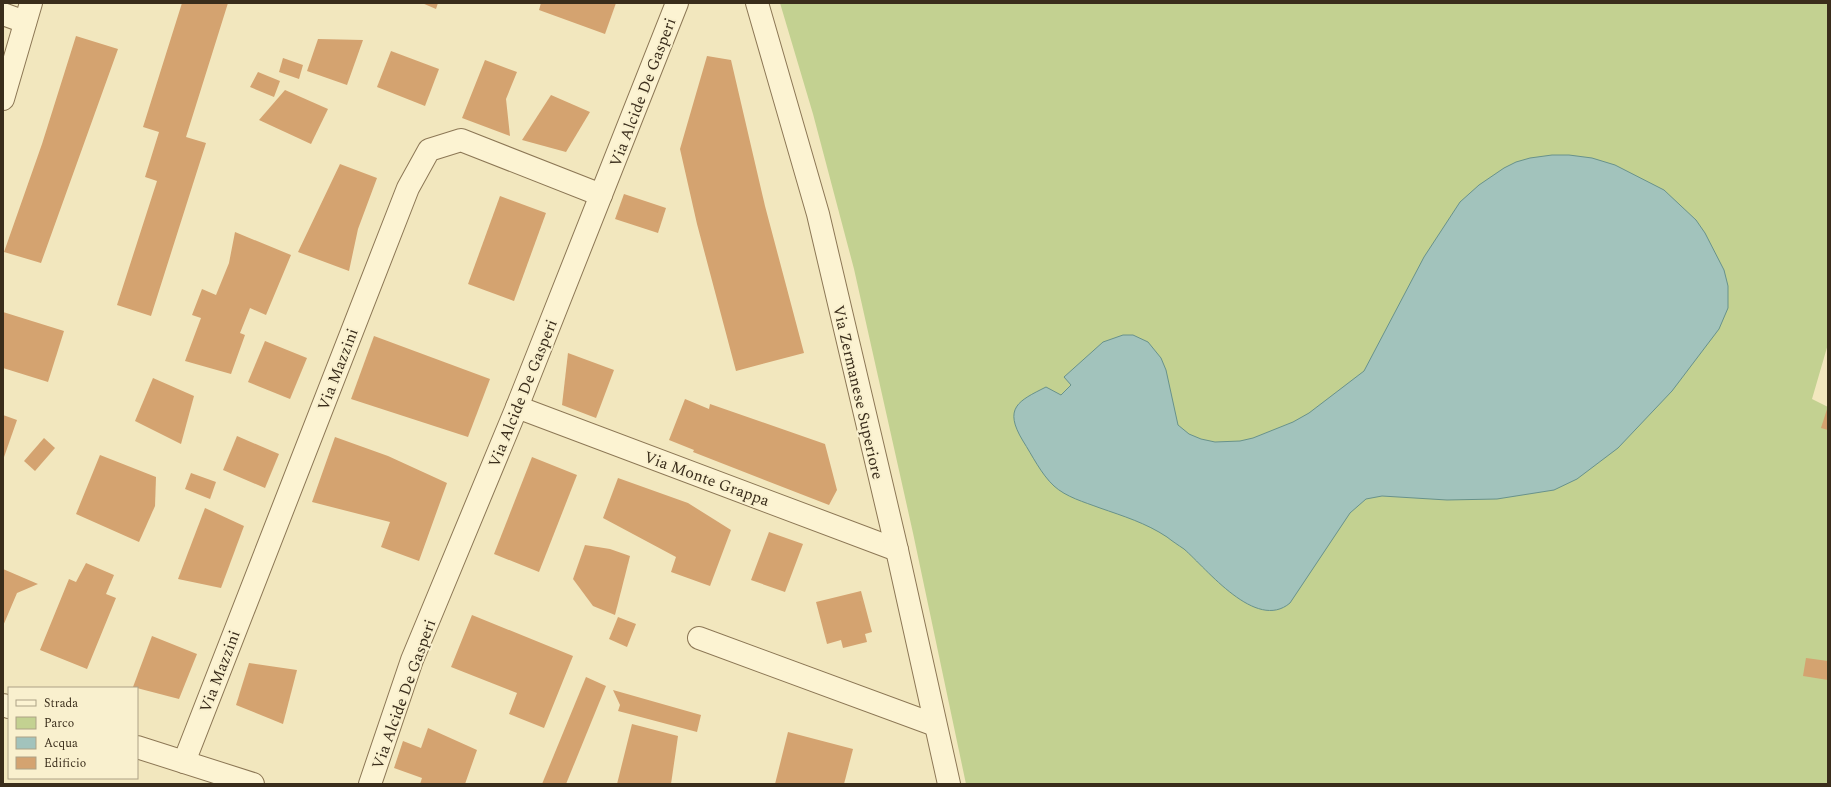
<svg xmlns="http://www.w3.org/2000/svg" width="1831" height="787" font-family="Spectral,serif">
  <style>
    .green { fill: #c3d191 }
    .water { fill: #a2c3bc; stroke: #68928b }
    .building { fill: #d4a370 }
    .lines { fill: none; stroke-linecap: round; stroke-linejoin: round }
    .pedestrian-casing { stroke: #8c7755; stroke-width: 24 }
    .minor-casing { stroke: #8c7755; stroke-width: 24 }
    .tertiary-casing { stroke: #8c7755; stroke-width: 24 }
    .pedestrian { stroke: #fcf3d2; stroke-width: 22 }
    .minor { stroke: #fcf3d2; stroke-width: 22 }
    .tertiary { stroke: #fcf3d2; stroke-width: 22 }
    .labels { text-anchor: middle; stroke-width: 4; stroke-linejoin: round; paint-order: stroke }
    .street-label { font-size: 16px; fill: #3a2d1b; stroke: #f9f0ce }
  </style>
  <rect width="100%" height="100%" fill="#f2e7be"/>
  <path class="green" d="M780 3H1828V344L1812 399 1828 407V784H966L913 533 854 269 813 114Z"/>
  <path class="water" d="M1552 155H1569L1592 158 1615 165 1664 190 1696 220 1705 233 1724 270 1728 286V308L1719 329 1672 391 1618 448 1577 479 1554 490 1497 499 1447 500 1382 496 1366 499 1350 513 1290 603C1256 632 1207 569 1184 549 1178 545 1172 541 1167 537 1146 523 1123 516 1100 508 1084 502 1066 497 1054 486 1041 474 1032 455 1023 441 1003 408 1018 401 1046 387L1061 395 1071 385 1064 377 1103 342 1123 335H1133L1148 342 1161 358 1166 370 1178 425 1189 434 1201 439 1215 442 1240 441 1253 438 1293 422 1309 413 1364 371 1424 257 1460 202 1479 185 1504 168 1516 162 1530 158Z"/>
  <g class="building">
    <path d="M182 3H228L186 137 206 143 151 316 117 305 157 181 145 177 159 132 143 127Z"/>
    <path d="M422 3H438L436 9Z"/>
    <path d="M541 3H616L605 34 539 10Z"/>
    <path d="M76 36 118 49 41 263 4 252 42 144Z"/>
    <path d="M318 39 363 40 347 85 307 71Z"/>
    <path d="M391 51 439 69 425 106 377 87Z"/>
    <path d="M707 56 731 60 765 206 804 353 736 371 697 224 680 149Z"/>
    <path d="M283 58 303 65 299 79 279 72Z"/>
    <path d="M485 60 517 72 506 99 510 136 462 118Z"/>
    <path d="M258 72 280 81 274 97 250 87Z"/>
    <path d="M285 90 328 109 311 144 259 120Z"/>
    <path d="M551 95 590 112 566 152 522 140Z"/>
    <path d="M340 164 377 178 358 229 349 271 298 252Z"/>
    <path d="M624 194 666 208 658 233 615 219Z"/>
    <path d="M500 196 546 213 514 301 468 284Z"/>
    <path d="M235 232 291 255 266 315 250 308 240 333 245 335 231 374 185 361 201 318 192 315 202 289 216 295 229 263Z"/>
    <path d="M3 312 64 331 48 382 3 368Z"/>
    <path d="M374 336 490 379 468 437 351 399Z"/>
    <path d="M265 341 307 358 290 399 248 382Z"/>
    <path d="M568 353 614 370 596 418 562 405Z"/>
    <path d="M153 378 194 396 181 444 135 421Z"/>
    <path d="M685 399 709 409 710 404 825 444 837 490 829 505 693 452 694 450 669 440Z"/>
    <path d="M1828 406V430L1821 428Z"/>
    <path d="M3 415 17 420 3 460Z"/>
    <path d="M237 436 279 454 265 488 223 470Z"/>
    <path d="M335 437 388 456 447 483 419 561 381 547 390 522 312 502Z"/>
    <path d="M44 438 55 448 35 471 24 461Z"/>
    <path d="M100 455 156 477 155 506 139 542 76 514Z"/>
    <path d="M532 457 577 475 539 572 494 554Z"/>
    <path d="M191 473 216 482 210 499 185 489Z"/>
    <path d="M618 478 688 503 731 530 710 586 671 572 676 557 603 518Z"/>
    <path d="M205 508 244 526 221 588 178 579Z"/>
    <path d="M769 532 803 544 785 592 751 580Z"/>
    <path d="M585 545 610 549 630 556 615 615 593 606 573 579Z"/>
    <path d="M86 563 114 575 106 594 116 598 87 669 40 650 69 579 76 582Z"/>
    <path d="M3 569 38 584 17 593 3 626Z"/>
    <path d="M861 591 872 632 865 634 867 642 843 648 841 640 827 644 816 602Z"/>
    <path d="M472 615 573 656 544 728 509 714 517 693 451 667Z"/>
    <path d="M618 617 636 624 627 647 609 639Z"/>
    <path d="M152 636 197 654 179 699 133 687Z"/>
    <path d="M1806 658 1828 661V680L1803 676Z"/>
    <path d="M249 663 297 670 283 724 236 705Z"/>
    <path d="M586 677 606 686 566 784H542Z"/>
    <path d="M613 690 701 715 697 732 618 711 620 705Z"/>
    <path d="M632 724 678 736 671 784H617Z"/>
    <path d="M428 728 477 750 465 784H420L422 778 394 768 403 741 421 748Z"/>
    <path d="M788 732 853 749 844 784H775Z"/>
  </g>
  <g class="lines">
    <g class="pedestrian-casing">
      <path id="pedestrian" d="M699 638 935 725"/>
    </g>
    <g class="minor-casing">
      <g id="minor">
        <path d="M3 14 25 22"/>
        <path d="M3 99 31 3"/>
        <path d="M517 407 897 550"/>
        <path d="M184 762 408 188 429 150 461 140 601 195"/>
        <path d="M370 784 412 660 517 407 677 3"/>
      </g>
    </g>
    <g class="tertiary-casing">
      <g id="tertiary">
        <path d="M757 3 818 214 897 550 949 784"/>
        <path d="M3 705 9 707"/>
        <path d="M137 747 253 784"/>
      </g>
    </g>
    <use href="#pedestrian" class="pedestrian"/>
    <use href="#minor" class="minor"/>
    <use href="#tertiary" class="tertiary"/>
  </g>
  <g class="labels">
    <g class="street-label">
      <text transform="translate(642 92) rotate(-69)" y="6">Via Alcide De Gasperi</text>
      <text transform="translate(337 369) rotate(-69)" y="6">Via Mazzini</text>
      <text transform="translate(859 392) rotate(77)" y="6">Via Zermanese Superiore</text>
      <text transform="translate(522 393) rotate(-68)" y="6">Via Alcide De Gasperi</text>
      <text transform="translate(707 478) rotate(20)" y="6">Via Monte Grappa</text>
      <text transform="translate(219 671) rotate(-69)" y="6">Via Mazzini</text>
      <text transform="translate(403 694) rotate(-70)" y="6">Via Alcide De Gasperi</text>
    </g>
  </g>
  <rect width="1831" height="787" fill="none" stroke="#3a2d1b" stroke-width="8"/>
  <rect x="8" y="687" width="130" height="92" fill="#f9f0ce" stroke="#ada286"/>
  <rect x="16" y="700" width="20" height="6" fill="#fcf3d2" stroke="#ada286"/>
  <text x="44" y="707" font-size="12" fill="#3a2d1b">Strada</text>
  <rect x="16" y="717" width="20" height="12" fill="#c3d191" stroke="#ada286"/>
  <text x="44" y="727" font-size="12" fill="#3a2d1b">Parco</text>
  <rect x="16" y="737" width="20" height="12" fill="#a2c3bc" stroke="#ada286"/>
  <text x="44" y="747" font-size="12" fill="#3a2d1b">Acqua</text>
  <rect x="16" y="757" width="20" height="12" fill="#d4a370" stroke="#ada286"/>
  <text x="44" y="767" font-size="12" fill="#3a2d1b">Edificio</text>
</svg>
